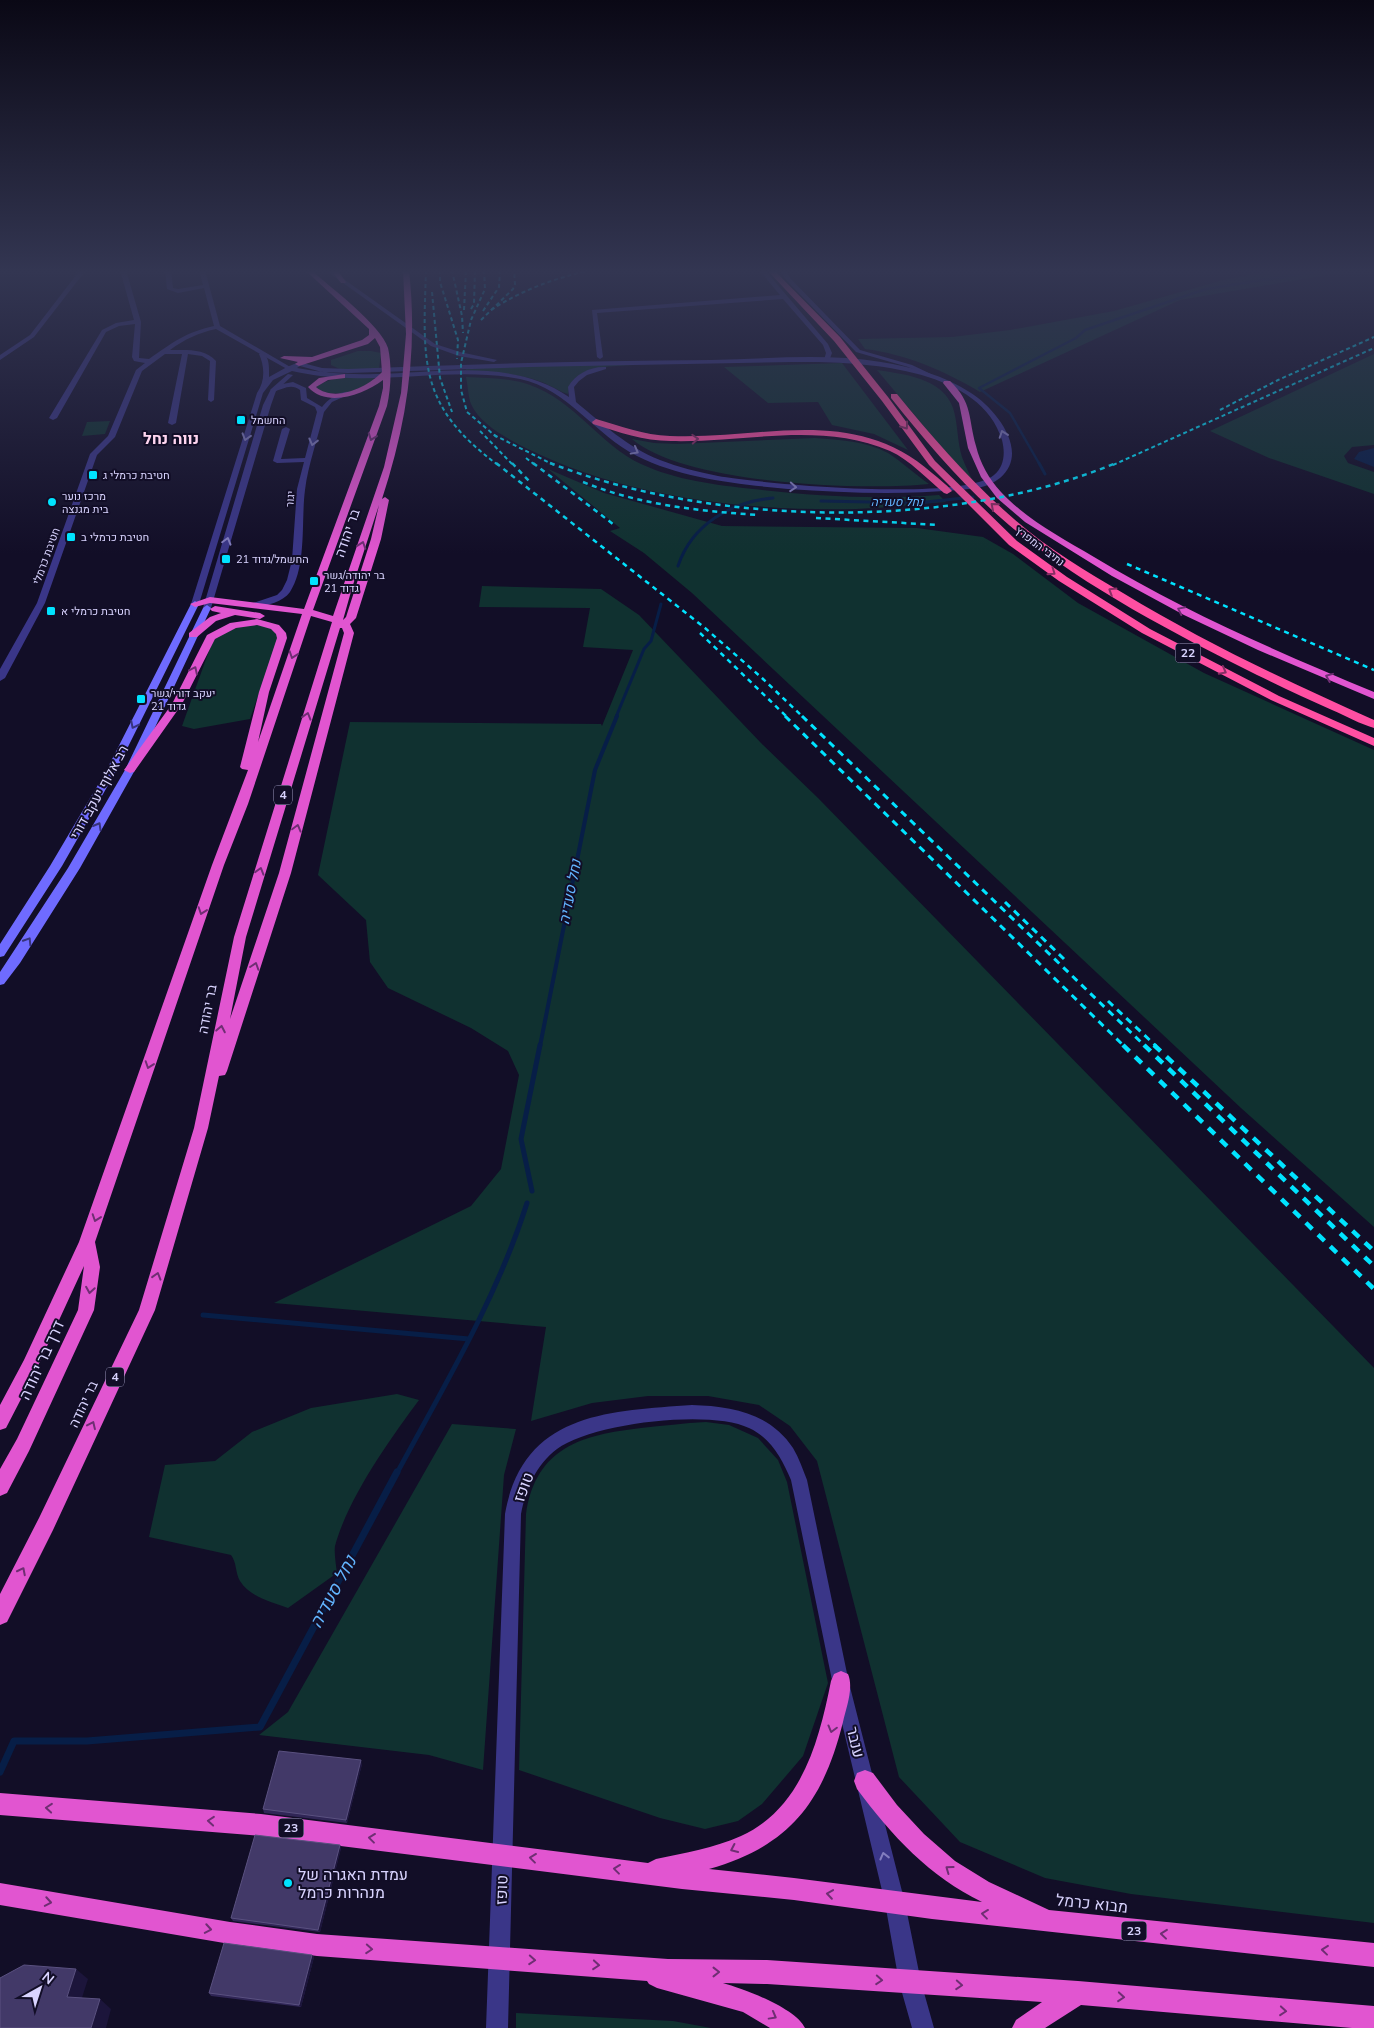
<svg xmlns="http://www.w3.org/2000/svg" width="1374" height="2028" font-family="Mulish,Heebo,sans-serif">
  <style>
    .green { fill: #103130 }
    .water { fill: #071e47 }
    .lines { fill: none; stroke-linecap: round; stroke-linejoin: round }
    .stream-far4 { stroke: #071e47; stroke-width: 2.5 }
    .stream-far3 { stroke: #071e47; stroke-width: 3 }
    .stream-far2 { stroke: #071e47; stroke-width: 4 }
    .stream-far1 { stroke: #071e47; stroke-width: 5 }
    .stream { stroke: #071e47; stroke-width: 7 }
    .minor { fill: #3a3688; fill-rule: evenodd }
    .tertiary { fill: #3a3688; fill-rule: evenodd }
    .secondary { fill: #6f6bff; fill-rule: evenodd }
    .trunk { fill: #e155d0; fill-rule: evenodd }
    .motorway { fill: #ff4fa2; fill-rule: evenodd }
    .rail-far3 { stroke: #00e3ff; stroke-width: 2; stroke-dasharray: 4 3; stroke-linecap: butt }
    .rail-far2 { stroke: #00e3ff; stroke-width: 2.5; stroke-dasharray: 5 4.5; stroke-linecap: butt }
    .rail-far1 { stroke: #00e3ff; stroke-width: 3; stroke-dasharray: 7 5.5; stroke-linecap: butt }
    .rail { stroke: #00e3ff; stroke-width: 4.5; stroke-dasharray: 9 8; stroke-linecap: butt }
    .wall { fill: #302656 }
    .shaded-wall { fill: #1c153b }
    .building { fill: #423968; stroke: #5a5180 }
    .oneway { stroke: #882e64 }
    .oneway2 { stroke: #827dbe }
    .oneway3 { stroke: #6f2e73 }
    .oneway4 { stroke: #37337d }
    .poi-dot { fill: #00e3ff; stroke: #120e27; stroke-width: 2 }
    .labels { text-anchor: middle; stroke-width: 4; stroke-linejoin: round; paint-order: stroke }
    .far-poi-label { font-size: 11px; fill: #d9d4ff; stroke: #120e27; text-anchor: start }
    .far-street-label { font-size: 11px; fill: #d9d4ff; stroke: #120e27 }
    .far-water-label { font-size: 12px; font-style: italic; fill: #62b5ff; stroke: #120e27 }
    .shield { fill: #120e27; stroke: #9d99be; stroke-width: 1 }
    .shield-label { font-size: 12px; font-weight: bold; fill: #d9d4ff }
    .street-label { font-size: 14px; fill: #d9d4ff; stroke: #120e27 }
    .water-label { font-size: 15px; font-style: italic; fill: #62b5ff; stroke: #120e27 }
    .far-district-label { font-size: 16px; font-weight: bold; fill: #ffd6f0; stroke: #120e27 }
    .near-street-label { font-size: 16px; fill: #d9d4ff; stroke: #120e27 }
    .near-poi-label { font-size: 16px; fill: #d9d4ff; stroke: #120e27; text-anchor: start }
    .near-water-label { font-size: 18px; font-style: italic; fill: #62b5ff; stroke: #120e27 }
  </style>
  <rect width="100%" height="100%" fill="#120e27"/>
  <g class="green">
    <path d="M1279 270H1356L1180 300 980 392C945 371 906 354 865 349L858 339 952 337 1010 330 1114 311 1223 280Z"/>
    <path d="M358 351H371L381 353 379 369 342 370 331 365V360Z"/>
    <path d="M1374 354V445L1352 447 1344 456 1348 463 1374 472V494L1269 458 1210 431Z"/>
    <path d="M842 363 908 450 874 434 832 425 818 402 768 403 724 367Z"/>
    <path d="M551 365H633C610 367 572 364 568 394 558 391 549 384 539 381 515 373 490 372 465 371L466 369Z"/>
    <path d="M877 370C903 374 943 378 953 408 958 423 957 441 962 457 965 466 970 474 973 482L948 455Z"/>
    <path d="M375 377C367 393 328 399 316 387 333 375 355 378 375 377Z"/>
    <path d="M466 377C487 378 511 378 530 385 574 400 600 445 641 464 675 480 716 485 753 489 814 496 876 500 939 495L946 502C916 504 886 508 856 509 746 511 629 498 530 450 510 440 480 425 471 404 468 396 468 386 466 377Z"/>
    <path d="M110 421 105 434 82 436 87 422Z"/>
    <path d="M815 438C840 440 866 441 888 453 902 462 915 474 929 484 860 491 684 484 632 439L654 443 677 444Z"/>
    <path d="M548 469 604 493 722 526 917 528 983 537 1013 554 1078 603 1204 673 1374 750V1227L1241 1108 692 593 644 553 610 531 620 528Z"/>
    <path d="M482 586 601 589 639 615 761 743 818 798 1374 1368V1923L1131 1894 1045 1878 960 1842 899 1777 817 1461 790 1426 759 1405 708 1396H648L592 1403 531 1421 546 1327 274 1303 471 1206 501 1169 519 1075 508 1051 471 1028 388 988 370 962 366 920 318 875 350 722 601 724 602 726 633 650 583 647 590 608 479 607Z"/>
    <path d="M247 624 267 626 277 632 278 638 250 719 194 729 182 726 210 648 217 635Z"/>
    <path d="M397 1394 419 1400C390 1439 348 1498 335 1546 334 1554 336 1565 337 1573L288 1608C271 1602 250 1597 240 1581 235 1572 237 1563 231 1555L149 1537 165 1465 215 1461 252 1432 311 1408Z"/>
    <path d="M706 1422 729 1425 758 1438 778 1460 787 1482 828 1683 803 1756 762 1804 738 1821 705 1829 660 1818 519 1770 526 1514C536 1447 582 1435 641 1428 662 1426 684 1423 706 1422Z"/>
    <path d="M452 1424 516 1429 504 1475 483 1770 429 1755 259 1735 288 1712Z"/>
    <path d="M516 2013 673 2021 711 2028H516Z"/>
  </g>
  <path class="water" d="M1374 448V467L1354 459 1359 452Z"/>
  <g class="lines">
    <path class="stream-far4" d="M1040 465 1010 413 979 388 1076 338 1085 330 1206 289 1326 270"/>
    <g class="stream-far3">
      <path d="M1039 463 1045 474"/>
      <path d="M821 501 917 503 973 497"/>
      <path d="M678 566C692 524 731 502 773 498"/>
      <path d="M616 717 644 649 651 641 661 604"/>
    </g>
    <path class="stream-far2" d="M540 1046 595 770 617 716"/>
    <g class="stream-far1">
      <path d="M532 1191 521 1139 540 1045"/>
      <path d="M203 1315 469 1339"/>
      <path d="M397 1473C444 1386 497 1298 527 1203"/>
    </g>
    <path class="stream" d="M0 1772 14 1741H87L260 1727 397 1472"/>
    <g class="minor">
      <path d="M120 270H126L141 322 139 358 149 359C172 343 186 332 214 326L204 288 178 293 167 289 165 270H171L173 288 178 289 203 285 199 270H205L220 326 292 368 287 369 216 329C198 333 185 339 170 350 186 350 205 348 216 361L214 400 211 402 208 400 210 361 202 356 188 354 176 423 172 425 168 423 182 354H165L142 371 115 437 97 455 45 603 5 678 0 681V669L37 603 90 454 108 436 136 370 145 363 134 361 132 357 135 324 119 326 106 332 57 418 53 420 49 418 102 330 116 323 134 320Z"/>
      <path d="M759 270H765L828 344 832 353 829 361 824 360 826 353 823 345 783 299 597 313 603 357 600 359 597 357 592 310 780 295Z"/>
      <path d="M779 270H785L791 279 860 350 912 365 933 375 928 376 908 367 856 352 787 281Z"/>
      <path d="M293 382 306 388 307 398 322 407C328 399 343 388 352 393L332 402 324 412C318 438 308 465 305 490 301 520 307 566 290 592 283 602 267 605 256 608L253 607V603L277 595 282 590 287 580 292 560 297 489 304 462 277 463 273 461 282 429 286 427 290 429 281 459 305 458 317 412 315 407 301 400 300 390C291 383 283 389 273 392L270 390 278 385Z"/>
    </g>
    <g class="tertiary">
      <path d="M80 270H86L34 337 0 360V355L30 335Z"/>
      <path d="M325 270H331L435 344 460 352 497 360 494 362 459 356 431 346Z"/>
      <path d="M262 352C270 357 269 368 269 377L287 367 299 362 322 368 348 369C469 364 590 361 711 360 767 359 825 353 881 362 912 367 944 375 971 393 995 408 1031 452 1000 478 988 488 972 489 958 490 901 495 845 493 788 489 737 484 683 479 637 456 595 435 568 389 520 379 464 368 407 380 350 378 330 378 311 375 292 371L273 380 263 393 199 604 195 607 192 606 191 604 257 393C265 382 265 367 259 354ZM792 362C855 361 980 365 1002 440 1005 452 1005 466 994 475 962 502 764 484 718 476 698 472 678 467 660 460 627 447 603 424 576 402L574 387 579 381 587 375 606 369V367C591 366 575 374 568 387L569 397C513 358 440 373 376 374 349 375 323 373 297 368L300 366 322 372 348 373 529 367Z"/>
      <path d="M288 374 293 375 276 391 271 405 211 608 207 611 204 610 203 608 263 405 271 389Z"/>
      <path d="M692 1405C731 1406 770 1413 793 1448 799 1458 803 1470 807 1480L849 1683 905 1903 921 1982 934 2028H912L899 1982 885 1903 834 1690 791 1480C782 1459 771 1438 749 1428 710 1409 592 1423 557 1449 536 1465 526 1488 521 1514L508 2028H486L505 1514C523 1413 607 1411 692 1405Z"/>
    </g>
    <g class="secondary">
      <path d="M195 601 199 604 115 773 62 866 4 956 0 957V944L50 866 105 773 191 604Z"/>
      <path d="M207 605 211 608 135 770 80 868 20 963 4 984 0 985V972L68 868 125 770 203 608Z"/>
    </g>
    <g class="trunk">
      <path d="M305 270H311C330 287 381 325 388 348 392 365 391 389 387 406L313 610 333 616 384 467 401 393 406 334 403 270H409C418 350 407 423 382 499L385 497 389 500 381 539 356 618 350 624 354 633 291 873 227 1071 225 1075 219 1076 208 1128 155 1310 53 1530 7 1622 0 1625V1594L39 1518 139 1310 194 1128 234 937 332 622 311 616 248 804 224 865 95 1242 100 1267 94 1310 29 1451 7 1493 0 1496V1469L17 1439 78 1310 84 1266 36 1370 6 1428 0 1430V1405L24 1360 79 1242 212 865 248 770 242 769 240 767 259 692 277 638 276 634 271 629 257 625 236 628 215 639 182 704 134 772 130 773 124 770 172 704 207 635 230 623 257 619 279 625 286 633 287 638 269 692 258 742 302 614 210 603 195 607 190 604 210 597 304 609 379 406 383 388V380C363 395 327 408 308 387L319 378 345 374V378L328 380 316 387C335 403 368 387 382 372L380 347 375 338 368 344 299 366 295 364 298 362 280 358 284 356 312 357 362 340 369 335V329ZM379 505 371 539 346 617 343 620 352 588ZM340 628H342L344 633 279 873 230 1019 246 937Z"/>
      <path d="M331 270H337L346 282 345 283H341Z"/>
      <path d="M944 381H950C973 403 968 418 976 446 980 463 989 479 1001 492 1027 520 1062 538 1094 557 1183 611 1278 652 1374 692V699L1258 650 1184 615 1112 576 1025 522 997 498 981 477 968 448 959 403 943 383Z"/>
      <path d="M215 606 260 613 265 616 260 619 235 615 216 621 197 637H189V633L210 617 221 613 212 611 210 609Z"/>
      <path d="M841 1671 848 1674C854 1688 846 1708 843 1722 823 1802 790 1846 709 1869L794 1878 982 1902C930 1877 891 1835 857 1789L854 1781 857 1773 865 1770 873 1773 897 1805 924 1834 955 1861 989 1882 1049 1910 1374 1943V1967L932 1919 794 1900 682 1889 261 1836 0 1815V1793L261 1814 648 1863 656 1859C685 1853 714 1848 741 1836 802 1808 819 1741 831 1681L834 1674Z"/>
      <path d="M0 1883 230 1922 317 1934 668 1959 767 1960 1078 1981 1374 2006V2028H1352L1081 2005 1045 2028H1012L1016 2020 1042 2002 767 1984 723 1983C744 1989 796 2008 805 2028H770L743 2012 657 1988 649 1984 647 1981 317 1956 230 1944 0 1905Z"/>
    </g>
    <g class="motorway">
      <path d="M767 270H774L840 337 888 397 935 461 1017 541 1067 577 1150 629 1279 696 1374 738V746L1271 700 1142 633 1059 581 1009 545 929 465 882 401 834 341Z"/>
      <path d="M891 394H897C933 438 970 481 1014 519 1047 548 1085 571 1123 593 1204 642 1288 682 1374 720V728C1360 724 1346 716 1332 710 1307 699 1282 687 1257 675 1173 633 1081 585 1009 525 965 488 927 443 891 398Z"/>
      <path d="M596 419C621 426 643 435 670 436 763 440 853 404 932 473 939 479 946 484 952 491L947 494 944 493C927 479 910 460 890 451 820 421 744 443 671 441 643 441 619 432 593 424L592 422Z"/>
    </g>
    <g class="rail-far3">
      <path d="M426 270C423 362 418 406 498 465"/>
      <path d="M440 270V282L458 340 457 359"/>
      <path d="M452 270 462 316 463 333"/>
      <path d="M484 270 485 289 471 320 461 363V390L467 412 499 439"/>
      <path d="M432 292 440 378 452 412"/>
      <path d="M471 309 474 304 475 270"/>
      <path d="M464 310 466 270"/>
      <path d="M491 310C522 290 555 278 591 270"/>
      <path d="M483 311 499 287 500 270"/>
      <path d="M481 320 513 289 515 284 514 270"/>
      <path d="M1220 410 1278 380 1374 337"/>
      <path d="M480 431 513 465"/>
      <path d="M494 435 554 465"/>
      <path d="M526 458 535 465"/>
      <path d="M1113 465 1374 348"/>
    </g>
    <g class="rail-far2">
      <path d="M496 463 705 628 762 678 803 717"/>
      <path d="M512 463 529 481"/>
      <path d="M533 463 613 524"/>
      <path d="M550 463C715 527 952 531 1116 463"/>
      <path d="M583 482C640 505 698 511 759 515"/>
      <path d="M816 518 939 525"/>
      <path d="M1127 564 1374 670"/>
      <path d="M700 633 787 717"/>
    </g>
    <g class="rail-far1">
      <path d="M785 716 1124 1046"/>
      <path d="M802 716 1145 1046"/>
      <path d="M1005 902 1064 959"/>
      <path d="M1108 1001 1156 1046"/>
    </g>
    <g class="rail">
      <path d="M1123 1045 1374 1289"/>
      <path d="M1144 1045 1374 1266"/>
      <path d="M1154 1045 1374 1251"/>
    </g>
  </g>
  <g class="wall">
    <path d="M362 1764 347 1823 264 1813 263 1809Z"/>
    <path d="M340 1845 341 1848 320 1932 233 1921 231 1918Z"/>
    <path d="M312 1955 314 1957 301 2007 211 1996 209 1993Z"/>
  </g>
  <g class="shaded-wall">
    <path d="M361 1760 362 1764 347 1823 346 1820Z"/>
    <path d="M340 1845 341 1848 320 1932 318 1930Z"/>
    <path d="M312 1955 314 1957 301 2007 299 2005Z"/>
    <path d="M76 1969 88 1979 79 2007 67 1997Z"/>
    <path d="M100 1999 111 2009 106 2028H91Z"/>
  </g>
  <g class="building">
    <path d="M279 1751 361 1760 346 1820 263 1809Z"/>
    <path d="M255 1835 340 1845 318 1930 231 1918Z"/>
    <path d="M224 1943 312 1955 299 2005 209 1993Z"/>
    <path d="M24 1965 76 1969 67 1997 100 1999 91 2028H0V1978Z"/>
  </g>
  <defs><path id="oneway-chevron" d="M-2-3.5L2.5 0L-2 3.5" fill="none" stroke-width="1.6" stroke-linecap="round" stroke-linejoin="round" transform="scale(1.25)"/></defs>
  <g class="oneway">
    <use href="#oneway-chevron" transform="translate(905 426) rotate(54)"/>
    <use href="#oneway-chevron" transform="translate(695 439) rotate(-3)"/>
    <use href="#oneway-chevron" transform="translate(994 506) rotate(-139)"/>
    <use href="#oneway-chevron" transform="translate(1052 572) rotate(35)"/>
    <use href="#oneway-chevron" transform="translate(1112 591) rotate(-148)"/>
    <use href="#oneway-chevron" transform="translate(1223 671) rotate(28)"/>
  </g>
  <g class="oneway2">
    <use href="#oneway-chevron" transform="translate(1003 434) rotate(-109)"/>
    <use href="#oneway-chevron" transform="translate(246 437) rotate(107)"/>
    <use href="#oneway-chevron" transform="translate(313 442) rotate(104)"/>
    <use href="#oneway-chevron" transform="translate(635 451) rotate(29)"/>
    <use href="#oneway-chevron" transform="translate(793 487) rotate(4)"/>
    <use href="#oneway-chevron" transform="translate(227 541) rotate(-74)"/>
    <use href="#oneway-chevron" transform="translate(884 1856) rotate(-104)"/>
  </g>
  <g class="oneway3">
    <use href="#oneway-chevron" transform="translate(372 437) rotate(110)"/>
    <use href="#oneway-chevron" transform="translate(362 545) rotate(-71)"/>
    <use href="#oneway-chevron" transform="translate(1181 610) rotate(-154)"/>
    <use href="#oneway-chevron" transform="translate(293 655) rotate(109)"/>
    <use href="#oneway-chevron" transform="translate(194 670) rotate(-64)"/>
    <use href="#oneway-chevron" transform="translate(1329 677) rotate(-158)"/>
    <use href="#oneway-chevron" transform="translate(307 716) rotate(-73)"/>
    <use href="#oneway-chevron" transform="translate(297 828) rotate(-75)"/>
    <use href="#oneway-chevron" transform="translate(260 871) rotate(-73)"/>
    <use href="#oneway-chevron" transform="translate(202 911) rotate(109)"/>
    <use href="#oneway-chevron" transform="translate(255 966) rotate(-72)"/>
    <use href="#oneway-chevron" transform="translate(221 1029) rotate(-79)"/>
    <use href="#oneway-chevron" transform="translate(149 1065) rotate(109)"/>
    <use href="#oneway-chevron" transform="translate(96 1218) rotate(109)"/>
    <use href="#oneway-chevron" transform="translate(157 1276) rotate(-73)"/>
    <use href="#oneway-chevron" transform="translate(90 1290) rotate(99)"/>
    <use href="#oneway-chevron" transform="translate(92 1425) rotate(-65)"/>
    <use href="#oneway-chevron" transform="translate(22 1571) rotate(-63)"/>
    <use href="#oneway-chevron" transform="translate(832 1729) rotate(105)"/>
    <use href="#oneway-chevron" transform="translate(49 1808) rotate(-175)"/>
    <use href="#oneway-chevron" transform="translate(211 1821) rotate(-175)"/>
    <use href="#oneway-chevron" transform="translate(372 1838) rotate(-173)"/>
    <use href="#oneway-chevron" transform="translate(734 1849) rotate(155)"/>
    <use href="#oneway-chevron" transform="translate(533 1858) rotate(-173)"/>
    <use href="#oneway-chevron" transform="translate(617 1869) rotate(-173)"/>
    <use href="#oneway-chevron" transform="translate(949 1869) rotate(-144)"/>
    <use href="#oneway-chevron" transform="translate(830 1894) rotate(-172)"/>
    <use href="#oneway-chevron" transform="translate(48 1902) rotate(10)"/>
    <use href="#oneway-chevron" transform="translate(985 1914) rotate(-173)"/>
    <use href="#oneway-chevron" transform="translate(208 1929) rotate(10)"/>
    <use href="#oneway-chevron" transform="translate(1164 1934) rotate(-174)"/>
    <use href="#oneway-chevron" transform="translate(369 1949) rotate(4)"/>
    <use href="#oneway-chevron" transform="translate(1325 1950) rotate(-174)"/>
    <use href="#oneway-chevron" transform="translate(532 1960) rotate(4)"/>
    <use href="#oneway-chevron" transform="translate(596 1965) rotate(5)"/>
    <use href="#oneway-chevron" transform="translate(716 1972)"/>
    <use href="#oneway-chevron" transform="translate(879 1980) rotate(4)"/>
    <use href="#oneway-chevron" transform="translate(959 1985) rotate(4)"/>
    <use href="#oneway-chevron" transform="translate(1121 1997) rotate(5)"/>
    <use href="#oneway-chevron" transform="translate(1283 2011) rotate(5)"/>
    <use href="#oneway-chevron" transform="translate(773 2016) rotate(29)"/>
  </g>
  <g class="oneway4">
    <use href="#oneway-chevron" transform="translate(134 725) rotate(117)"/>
    <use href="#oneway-chevron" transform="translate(98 826) rotate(-60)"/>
    <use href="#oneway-chevron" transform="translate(28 941) rotate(-58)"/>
  </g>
  <linearGradient id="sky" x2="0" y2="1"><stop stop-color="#0a0815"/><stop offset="0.49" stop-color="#333652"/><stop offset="1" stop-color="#333652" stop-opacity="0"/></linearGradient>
  <rect width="1374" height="554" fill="url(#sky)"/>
  <g class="poi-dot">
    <rect x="236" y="415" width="10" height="10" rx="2.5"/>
    <rect x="88" y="470" width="10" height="10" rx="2.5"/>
    <circle cx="52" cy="502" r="5"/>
    <rect x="66" y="532" width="10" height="10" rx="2.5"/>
    <rect x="221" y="554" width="10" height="10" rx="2.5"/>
    <rect x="309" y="576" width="10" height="10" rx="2.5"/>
    <rect x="46" y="606" width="10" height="10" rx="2.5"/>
    <rect x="136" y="694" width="10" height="10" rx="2.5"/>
    <circle cx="288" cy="1883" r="5"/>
  </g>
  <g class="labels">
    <g class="far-poi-label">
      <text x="251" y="424">החשמל</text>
      <text x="103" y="479">חטיבת כרמלי ג</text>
      <text x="62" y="500">מרכז נוער<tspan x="62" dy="13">בית מגנצה</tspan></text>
      <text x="81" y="541">חטיבת כרמלי ב</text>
      <text x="236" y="563">החשמל/גדוד 21</text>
      <text x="324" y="579">בר יהודה/גשר<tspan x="324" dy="13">גדוד 21</tspan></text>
      <text x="61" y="615">חטיבת כרמלי א</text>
      <text x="151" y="697">יעקב דורי/גשר<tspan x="151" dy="13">גדוד 21</tspan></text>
    </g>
    <g class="far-street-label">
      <text transform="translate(290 499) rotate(-85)" y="4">יגור</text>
      <text transform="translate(1040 546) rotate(37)" y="4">נתיבי המפרץ</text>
      <text transform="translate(46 556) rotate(-70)" y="4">חטיבת כרמלי</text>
    </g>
    <g class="far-water-label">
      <text x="897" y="506">נחל סעדיה</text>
    </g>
    <g class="shield">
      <rect x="1175.5" y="643.5" width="25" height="19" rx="4"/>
      <rect x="274" y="785.5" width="18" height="19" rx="4"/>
      <rect x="106" y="1367.5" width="18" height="19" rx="4"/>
      <rect x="278.5" y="1818.5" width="25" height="19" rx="4"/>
      <rect x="1121.5" y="1921.5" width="25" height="19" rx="4"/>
    </g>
    <g class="shield-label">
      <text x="1188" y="657">22</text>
      <text x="283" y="799">4</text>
      <text x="115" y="1381">4</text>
      <text x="291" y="1832">23</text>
      <text x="1134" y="1935">23</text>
    </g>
    <g class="street-label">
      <text transform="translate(347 533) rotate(-71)" y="5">בר יהודה</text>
      <text transform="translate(99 792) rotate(-61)" y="5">רב אלוף יעקב דורי</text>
      <text transform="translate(207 1009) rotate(-79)" y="5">בר יהודה</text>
      <text transform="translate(83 1404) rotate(-65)" y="5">בר יהודה</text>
    </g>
    <g class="water-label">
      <text transform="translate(570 892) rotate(-79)" y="5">נחל סעדיה</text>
    </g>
    <g class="far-district-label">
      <text x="171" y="444">נווה נחל</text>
    </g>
    <g class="near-street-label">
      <text transform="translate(41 1360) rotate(-65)" y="6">דרך בר יהודה</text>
      <text transform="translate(523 1487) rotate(-69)" y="6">טופז</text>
      <text transform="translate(856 1742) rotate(76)" y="6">ענבר</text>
      <text transform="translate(501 1890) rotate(-88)" y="6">טופז</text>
      <text transform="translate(1092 1903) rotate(6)" y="6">מבוא כרמל</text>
    </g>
    <g class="near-poi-label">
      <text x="298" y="1880">עמדת האגרה של<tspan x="298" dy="18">מנהרות כרמל</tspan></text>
    </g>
    <g class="near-water-label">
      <text transform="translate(333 1592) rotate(-62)" y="6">נחל סעדיה</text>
    </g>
  </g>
  <g transform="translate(40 1988) rotate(39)" stroke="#120e27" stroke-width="4" paint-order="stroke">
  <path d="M0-4L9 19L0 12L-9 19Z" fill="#d9d4ff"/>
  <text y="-8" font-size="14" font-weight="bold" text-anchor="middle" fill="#d9d4ff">N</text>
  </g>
</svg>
